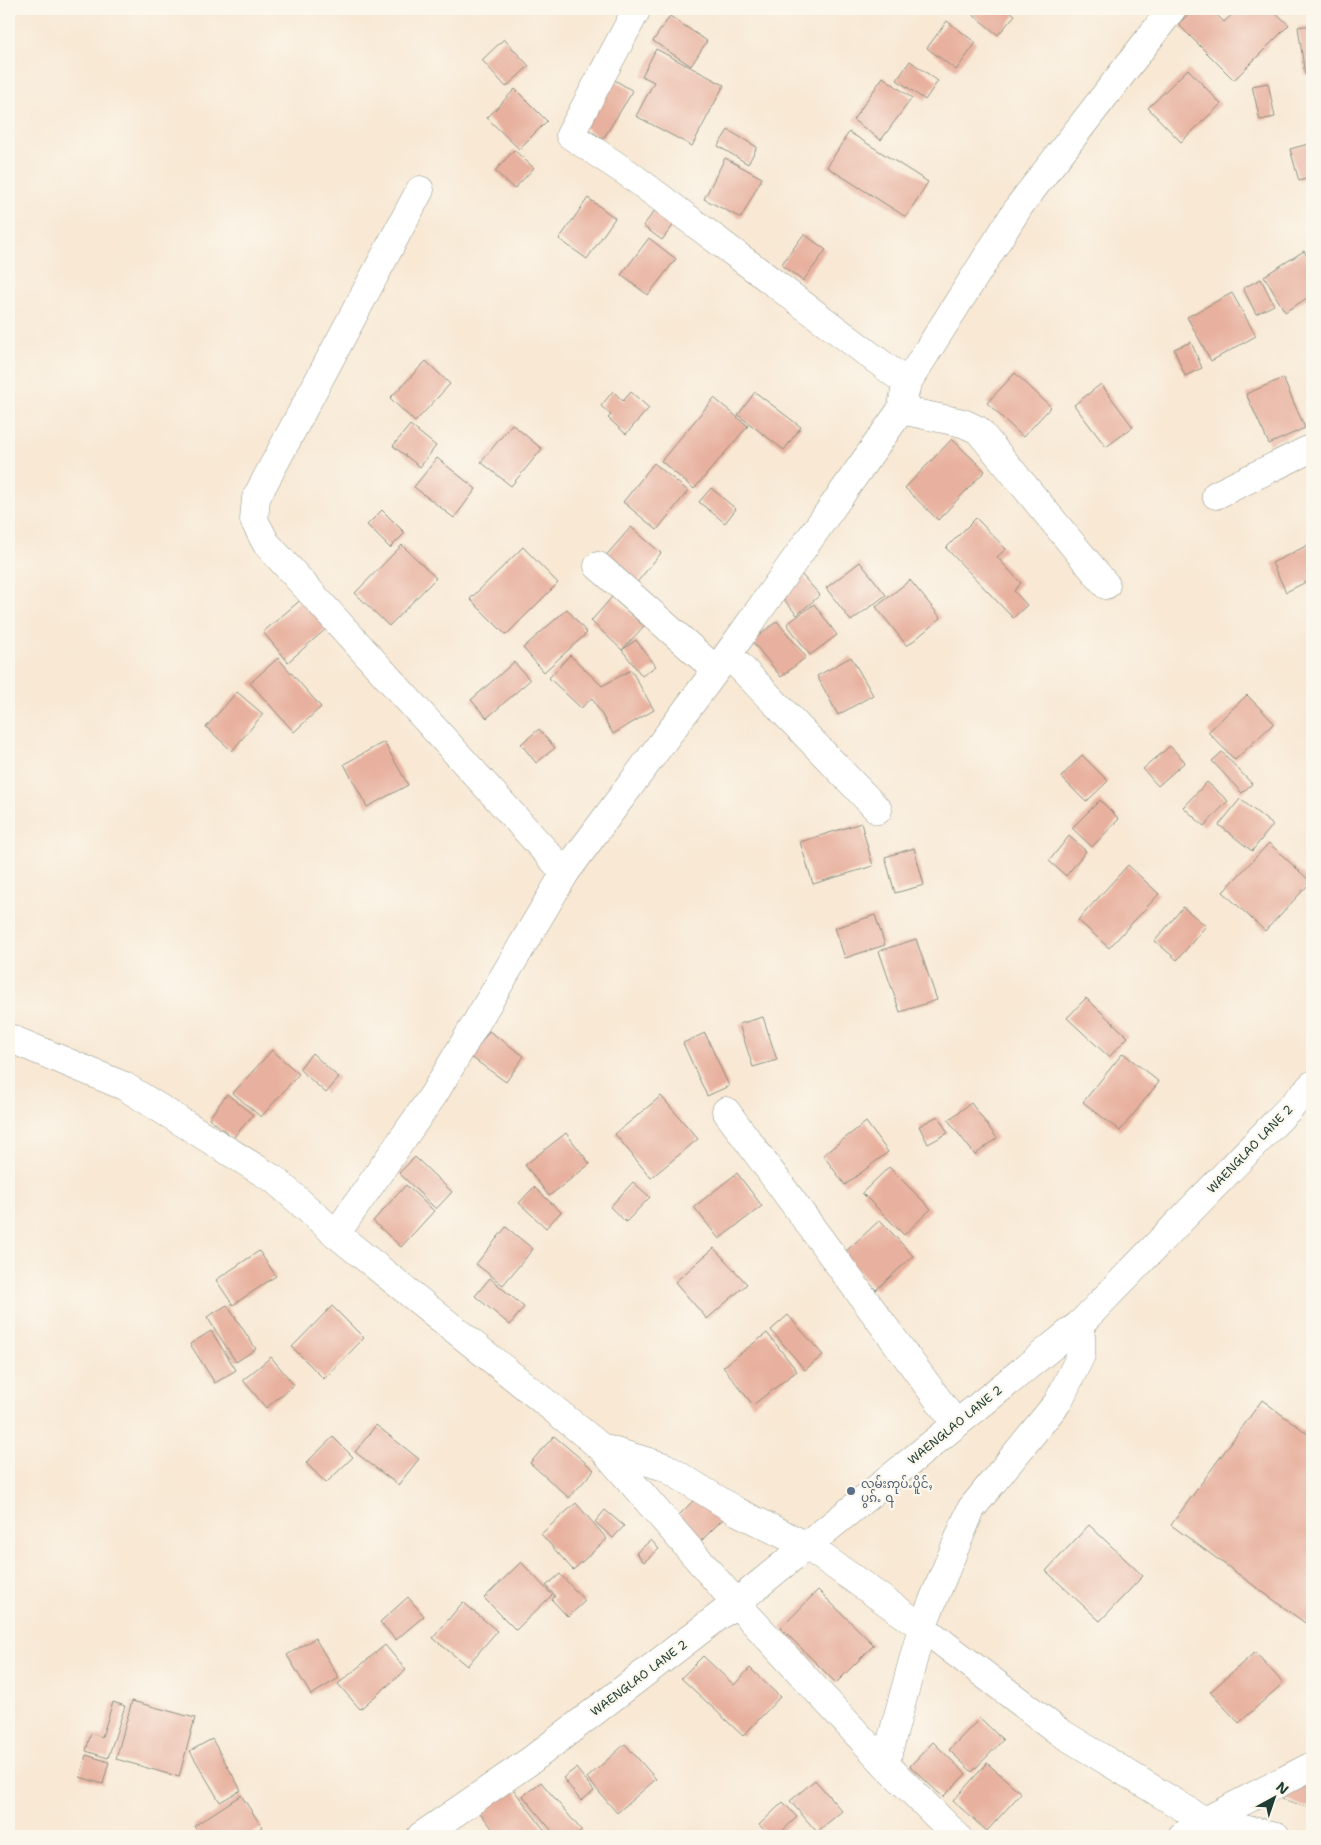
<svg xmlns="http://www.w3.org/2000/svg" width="1321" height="1845" font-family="'Shantell Sans','Noto Sans Myanmar',sans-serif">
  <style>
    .building { fill: #e8b09e }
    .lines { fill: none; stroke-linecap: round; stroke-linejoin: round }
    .minor-casing { stroke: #8c9284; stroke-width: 29 }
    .minor { stroke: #fff; stroke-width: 28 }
    .service-dot { fill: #5c6f8a; stroke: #fbf7ec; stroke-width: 2 }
    .labels { text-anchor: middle; stroke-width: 4.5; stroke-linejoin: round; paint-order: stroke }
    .street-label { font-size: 12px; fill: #1f3d34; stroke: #fbf7ec }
    .service-label { font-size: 12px; fill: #4e5e75; stroke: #fbf7ec; text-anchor: start }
  </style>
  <rect width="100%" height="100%" fill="#fbf7ec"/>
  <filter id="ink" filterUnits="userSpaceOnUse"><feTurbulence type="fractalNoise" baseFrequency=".02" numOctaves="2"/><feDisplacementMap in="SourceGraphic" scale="10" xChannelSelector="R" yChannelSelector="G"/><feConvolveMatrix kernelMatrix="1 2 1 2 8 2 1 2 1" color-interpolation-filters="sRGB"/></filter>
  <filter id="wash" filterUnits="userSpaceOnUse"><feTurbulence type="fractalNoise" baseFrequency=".0096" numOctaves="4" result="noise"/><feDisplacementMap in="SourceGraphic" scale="20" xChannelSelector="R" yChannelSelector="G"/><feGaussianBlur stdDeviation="1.12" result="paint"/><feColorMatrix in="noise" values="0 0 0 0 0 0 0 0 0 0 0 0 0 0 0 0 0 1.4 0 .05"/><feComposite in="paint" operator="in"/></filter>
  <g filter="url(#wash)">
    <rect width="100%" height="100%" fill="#f8e8d4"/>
    <g id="blocks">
      <g class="building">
        <path d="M977 9H1007L1015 15 998 35 972 14Z"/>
        <path d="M1194 9H1211L1224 22 1238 9H1272L1289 25 1234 80 1178 24Z"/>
        <path d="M1282 9H1309V10L1283 13Z"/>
        <path d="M670 16 707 41 691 66 653 41Z"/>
        <path d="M947 21 976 43 956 70 927 48Z"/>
        <path d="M1312 25V74L1305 75 1298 27Z"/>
        <path d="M504 39 529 66 506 87 482 60Z"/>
        <path d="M656 49 724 85 692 146 636 116 654 82 642 76Z"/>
        <path d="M910 61 938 81 925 100 897 80Z"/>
        <path d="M1188 69 1221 104 1181 142 1148 108Z"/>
        <path d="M883 77 912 98 881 140 853 120Z"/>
        <path d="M613 79 633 91 603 139 584 127Z"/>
        <path d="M1268 83 1275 117 1260 120 1252 86Z"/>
        <path d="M515 89 547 121 519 149 487 118Z"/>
        <path d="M728 130 757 147 748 164 718 146Z"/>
        <path d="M849 132 928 182 906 217 827 167Z"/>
        <path d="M1312 143V177L1299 181 1290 149Z"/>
        <path d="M514 150 534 168 514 189 495 171Z"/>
        <path d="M725 158 762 178 741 218 704 199Z"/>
        <path d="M588 198 615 218 587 259 559 239Z"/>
        <path d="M656 209 675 223 662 240 643 226Z"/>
        <path d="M804 234 826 250 803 281 781 265Z"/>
        <path d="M649 238 676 259 648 295 621 275Z"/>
        <path d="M1304 251 1312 265V295L1285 312 1264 276Z"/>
        <path d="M1261 279 1274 305 1256 314 1243 288Z"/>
        <path d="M1232 293 1256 336 1211 361 1187 317Z"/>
        <path d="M1191 342 1202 368 1185 376 1174 349Z"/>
        <path d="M426 361 450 384 415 422 390 398Z"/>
        <path d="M1015 373 1051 407 1023 437 987 403Z"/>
        <path d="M1283 378 1305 428 1269 444 1246 394Z"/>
        <path d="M1101 384 1133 427 1106 447 1074 405Z"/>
        <path d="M613 391 623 401 631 392 649 408 626 434 608 418 611 415 601 406Z"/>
        <path d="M755 392 801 427 784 450 738 415Z"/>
        <path d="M714 398 748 426 694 489 661 461Z"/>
        <path d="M512 424 542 449 511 486 481 462Z"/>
        <path d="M410 425 436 446 420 467 393 446Z"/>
        <path d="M952 439 985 471 938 520 905 488Z"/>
        <path d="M437 458 476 489 454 518 414 487Z"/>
        <path d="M654 463 688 491 657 530 623 502Z"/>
        <path d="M711 488 736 509 725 523 699 502Z"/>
        <path d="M382 510 405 533 390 548 367 525Z"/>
        <path d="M976 518 1006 549 997 557 1021 583 1014 591 1027 605 1013 618 946 548Z"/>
        <path d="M631 527 661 553 634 586 603 559Z"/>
        <path d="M1312 543V579L1286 592 1272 563Z"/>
        <path d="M402 545 436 578 389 626 355 593Z"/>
        <path d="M523 547 558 583 506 635 470 599Z"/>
        <path d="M860 562 886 595 851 621 826 588Z"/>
        <path d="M800 573 820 595 797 615 778 593Z"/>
        <path d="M910 580 941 618 907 646 876 607Z"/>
        <path d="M612 597 644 626 622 650 636 640 656 666 642 676 622 650 591 621Z"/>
        <path d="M303 598 328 627 288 662 263 632Z"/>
        <path d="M814 604 837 635 810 655 787 624Z"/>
        <path d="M567 609 587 633 544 672 523 648Z"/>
        <path d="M777 621 806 657 781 677 752 641Z"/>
        <path d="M570 655 602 686 631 670 654 710 613 734 592 698 581 708 549 678Z"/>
        <path d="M851 657 873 695 838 715 817 676Z"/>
        <path d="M278 658 321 707 294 732 250 683Z"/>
        <path d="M514 662 530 680 487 718 471 700Z"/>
        <path d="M237 692 263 714 232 751 206 727Z"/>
        <path d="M1247 695 1274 723 1235 760 1208 732Z"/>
        <path d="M539 729 555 748 536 763 521 744Z"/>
        <path d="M384 742 408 785 367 807 344 764Z"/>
        <path d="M1170 746 1185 762 1158 786 1143 769Z"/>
        <path d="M1222 752 1252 784 1242 793 1212 761Z"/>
        <path d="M1082 755 1108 781 1086 802 1061 777Z"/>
        <path d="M1207 782 1228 801 1204 826 1183 807Z"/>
        <path d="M1240 799 1273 825 1252 851 1219 825Z"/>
        <path d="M1100 800 1119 819 1092 847 1072 828Z"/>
        <path d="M861 823 873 866 813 884 800 842Z"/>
        <path d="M1069 836 1086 851 1066 876 1049 861Z"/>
        <path d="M1269 843 1311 882 1265 931 1223 892Z"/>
        <path d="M914 848 924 885 895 893 885 857Z"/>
        <path d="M1128 865 1159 894 1109 948 1078 920Z"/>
        <path d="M1183 907 1206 926 1177 960 1155 941Z"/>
        <path d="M875 915 885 945 845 958 835 928Z"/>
        <path d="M916 939 937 1000 900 1012 879 951Z"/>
        <path d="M1086 998 1128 1037 1109 1057 1067 1018Z"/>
        <path d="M763 1017 777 1060 753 1067 739 1024Z"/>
        <path d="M489 1031 524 1056 506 1082 471 1057Z"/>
        <path d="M705 1033 729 1086 707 1096 683 1043Z"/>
        <path d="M272 1050 299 1074 261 1117 233 1093Z"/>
        <path d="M312 1053 339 1078 326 1093 299 1069Z"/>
        <path d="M1123 1053 1159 1082 1120 1131 1083 1102Z"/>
        <path d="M227 1094 253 1115 233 1138 209 1118Z"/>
        <path d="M661 1096 698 1139 651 1178 615 1134Z"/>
        <path d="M971 1103 997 1138 975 1155 948 1120Z"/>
        <path d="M938 1116 948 1133 928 1144 919 1126Z"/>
        <path d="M866 1122 888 1152 845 1185 823 1155Z"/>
        <path d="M566 1133 590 1164 549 1196 525 1165Z"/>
        <path d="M415 1157 452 1192 436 1209 399 1173Z"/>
        <path d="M889 1167 931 1209 904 1235 862 1193Z"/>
        <path d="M737 1173 762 1206 719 1239 694 1207Z"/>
        <path d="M633 1182 650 1197 626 1222 610 1207Z"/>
        <path d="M406 1185 434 1211 401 1247 373 1221Z"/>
        <path d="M534 1187 561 1212 546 1228 519 1203Z"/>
        <path d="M880 1220 913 1256 876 1290 843 1254Z"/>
        <path d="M506 1227 533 1249 503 1285 476 1264Z"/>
        <path d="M714 1248 747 1284 707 1319 675 1282Z"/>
        <path d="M259 1251 276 1276 233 1305 216 1280Z"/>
        <path d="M490 1278 524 1307 510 1325 475 1296Z"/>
        <path d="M227 1305 256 1349 236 1362 207 1317Z"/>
        <path d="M332 1306 364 1338 324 1379 292 1347Z"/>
        <path d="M788 1315 823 1355 805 1370 771 1330Z"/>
        <path d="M211 1331 236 1370 215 1383 190 1344Z"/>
        <path d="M767 1333 797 1371 753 1405 723 1367Z"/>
        <path d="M271 1357 294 1385 266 1408 243 1380Z"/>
        <path d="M1262 1400 1312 1437V1628L1171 1525Z"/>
        <path d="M376 1425 419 1459 398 1485 355 1452Z"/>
        <path d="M554 1436 594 1470 569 1498 530 1463Z"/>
        <path d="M333 1437 353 1457 326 1483 306 1463Z"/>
        <path d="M700 1494 724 1518 698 1544 674 1520Z"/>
        <path d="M576 1503 607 1539 573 1570 541 1534Z"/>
        <path d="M605 1510 624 1526 613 1538 595 1522Z"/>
        <path d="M1089 1525 1143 1576 1100 1621 1046 1571Z"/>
        <path d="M651 1540 659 1549 644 1562 636 1553Z"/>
        <path d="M521 1562 552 1595 516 1630 484 1598Z"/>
        <path d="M560 1574 585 1601 568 1617 552 1600 555 1596 546 1586Z"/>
        <path d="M818 1590 874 1645 836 1683 781 1628Z"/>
        <path d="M408 1597 424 1616 396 1640 380 1622Z"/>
        <path d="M463 1602 497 1631 467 1666 433 1638Z"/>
        <path d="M315 1638 339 1678 311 1695 287 1655Z"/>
        <path d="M385 1645 406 1670 360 1709 338 1684Z"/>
        <path d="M1255 1652 1283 1683 1239 1723 1210 1692Z"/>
        <path d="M703 1656 734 1685 750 1668 780 1697 743 1736 681 1678Z"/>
        <path d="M132 1701 195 1718 179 1777 116 1759Z"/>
        <path d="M113 1702 125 1706 108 1758 86 1751 91 1733 102 1737Z"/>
        <path d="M980 1718 1003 1740 972 1772 949 1750Z"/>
        <path d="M212 1739 241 1790 220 1802 190 1751Z"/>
        <path d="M933 1742 966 1774 943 1797 910 1766Z"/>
        <path d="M625 1744 656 1779 617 1813 587 1778Z"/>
        <path d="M86 1755 109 1762 103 1784 80 1777Z"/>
        <path d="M987 1763 1021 1793 987 1831 953 1801Z"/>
        <path d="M1286 1763 1312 1772V1809L1276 1797Z"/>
        <path d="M576 1768 594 1791 581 1801 563 1778Z"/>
        <path d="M815 1780 842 1811 817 1832 790 1801Z"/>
        <path d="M541 1782 582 1831 575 1836H556L523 1796Z"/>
        <path d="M510 1785 549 1836H498L478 1810Z"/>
        <path d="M241 1795 262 1827 249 1836H200L194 1826Z"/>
        <path d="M783 1802 797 1817 777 1836H771L759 1825Z"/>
      </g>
    </g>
  </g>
  <g filter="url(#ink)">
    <use href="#blocks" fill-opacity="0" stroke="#8c9284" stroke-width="1"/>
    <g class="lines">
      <g class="minor-casing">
        <g id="minor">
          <path d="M637 9 570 135 629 174 907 383"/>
          <path d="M420 190 256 498 254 520 266 543 565 873"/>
          <path d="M901 410 963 423 978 430 1106 585"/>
          <path d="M1216 495 1312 448"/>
          <path d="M598 566 716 670"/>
          <path d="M728 654 878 810"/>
          <path d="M9 1038 124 1086 275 1180 336 1234 602 1448 736 1603 885 1764 957 1836"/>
          <path d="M726 1111 956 1424"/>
          <path d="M336 1234 434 1094 565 873 728 654 901 410 907 383 1020 205 1172 9"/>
          <path d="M602 1448 665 1467 738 1512 807 1546 922 1627 1058 1731 1205 1821 1312 1766"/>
          <path d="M885 1764 922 1627 971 1509 1058 1402 1081 1355V1323"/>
          <path d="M421 1836 530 1761 736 1603 1081 1323 1312 1085"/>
          <path d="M1182 1836 1205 1821 1276 1836"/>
        </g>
      </g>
      <use href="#minor" class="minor"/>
    </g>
  </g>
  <circle class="service-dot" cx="851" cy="1491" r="5"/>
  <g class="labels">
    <g class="street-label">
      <text transform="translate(1250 1149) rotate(-46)" y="4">WAENGLAO LANE 2</text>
      <text transform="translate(955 1425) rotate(-39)" y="4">WAENGLAO LANE 2</text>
      <text transform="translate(639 1678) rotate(-37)" y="4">WAENGLAO LANE 2</text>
    </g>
    <g class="service-label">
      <text x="861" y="1488">လုမ်းဢုပ်ႉပိူင်ႇ<tspan x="861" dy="14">ပွၵ်ႉ ႖</tspan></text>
    </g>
  </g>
  <rect width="1321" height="1845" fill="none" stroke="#fbf7ec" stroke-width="30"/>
  <g transform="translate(1274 1798) rotate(40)" stroke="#fbf7ec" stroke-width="4" paint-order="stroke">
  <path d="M0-4L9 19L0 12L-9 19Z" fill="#1f3d34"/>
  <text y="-8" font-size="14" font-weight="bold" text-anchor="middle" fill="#1f3d34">N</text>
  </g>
</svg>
